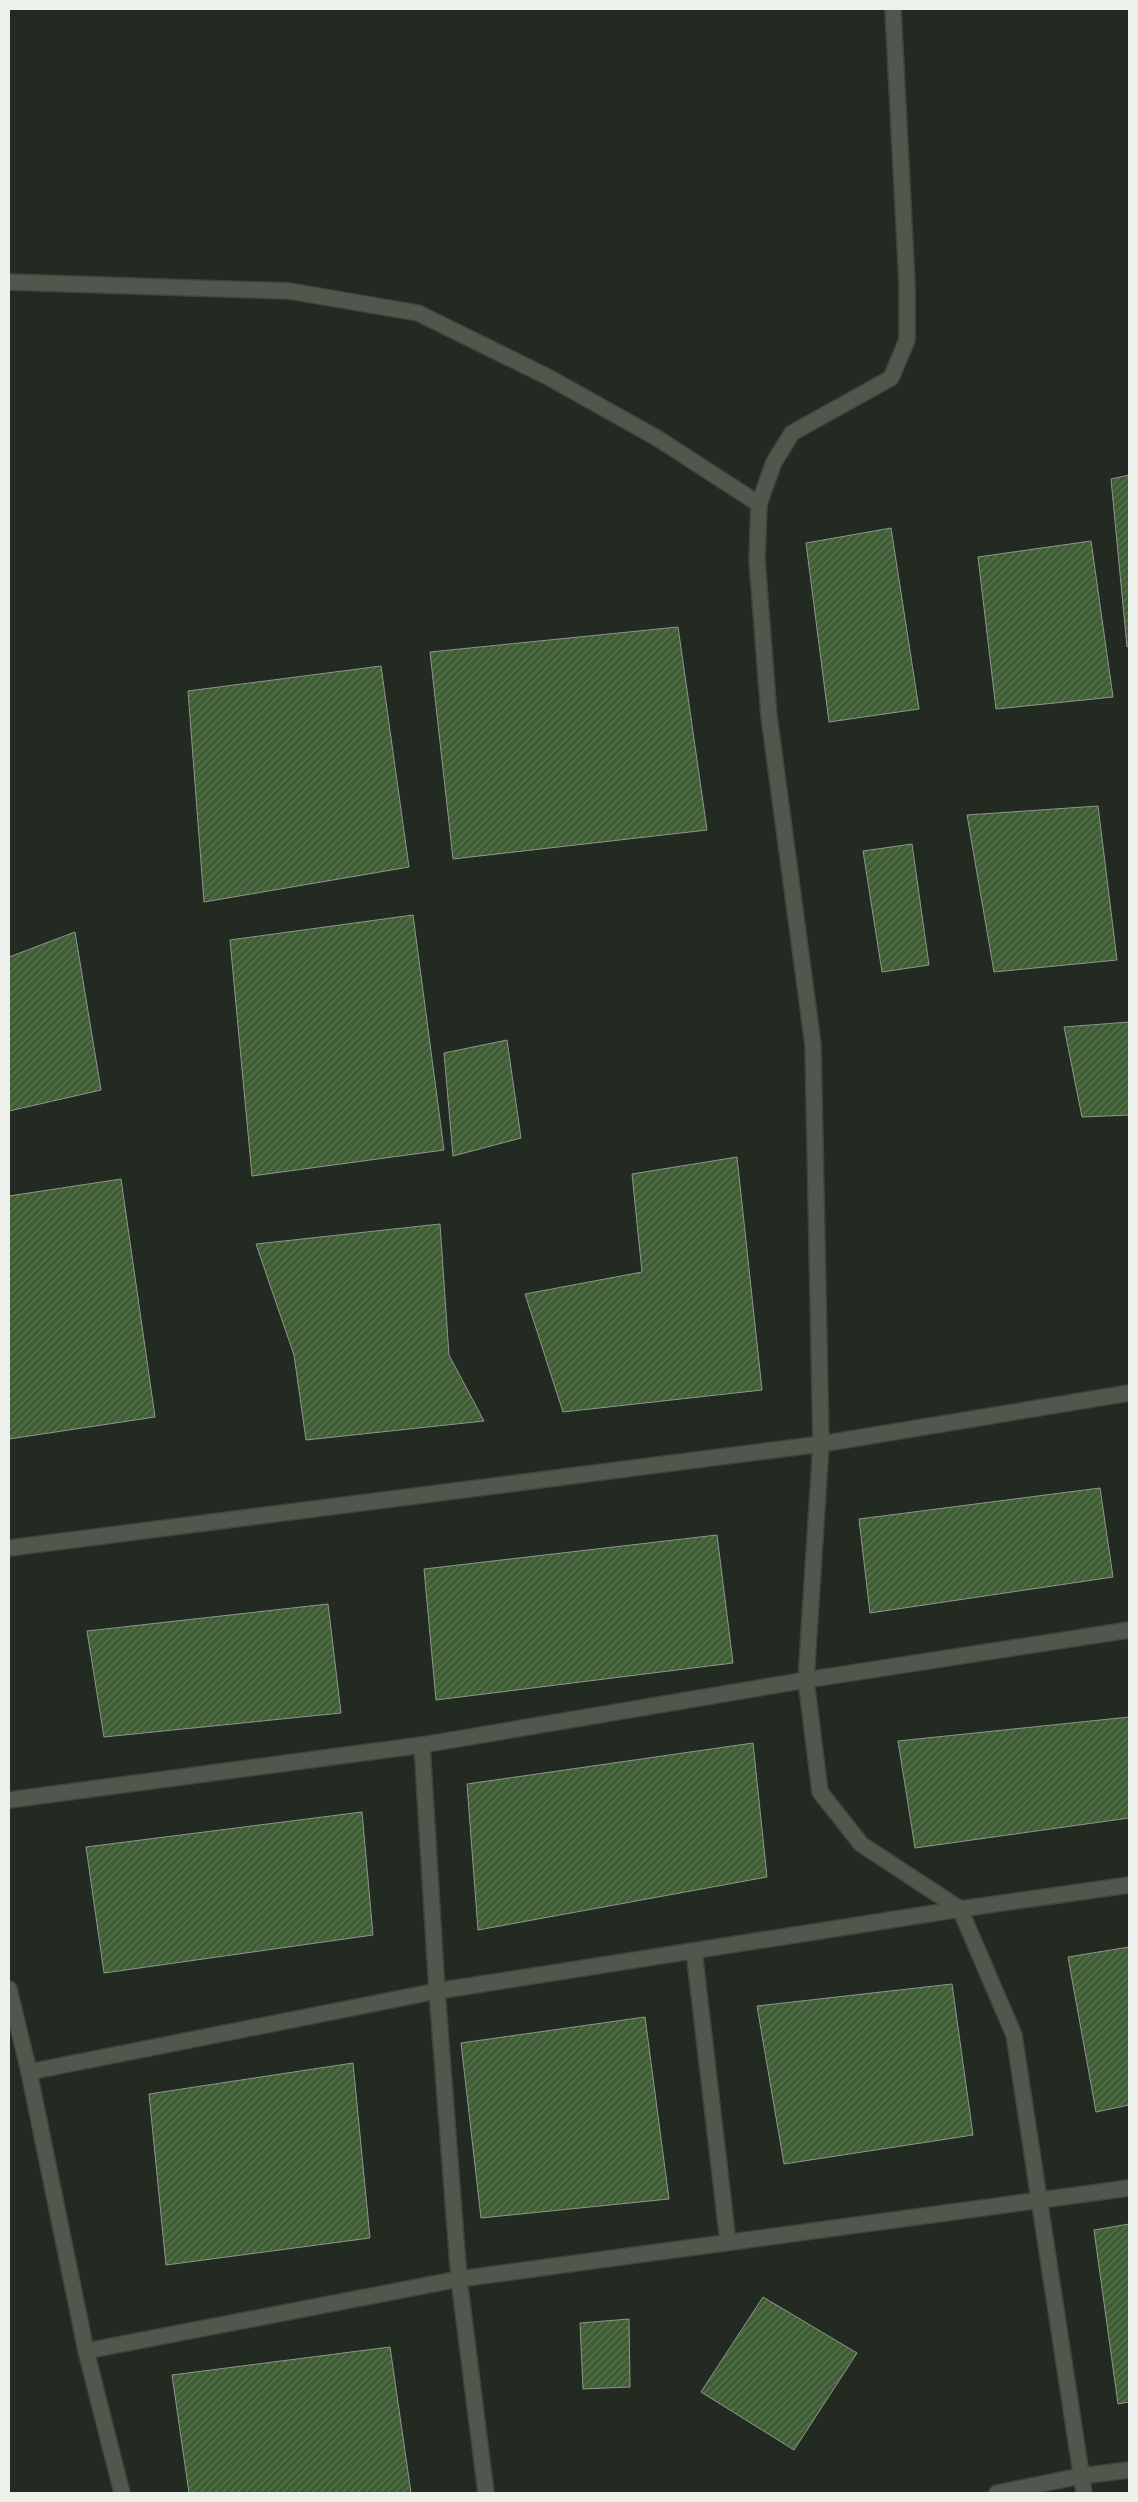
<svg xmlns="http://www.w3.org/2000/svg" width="1138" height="2502" font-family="Commissioner,sans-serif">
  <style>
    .building { fill: url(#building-hatch); stroke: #8e978c }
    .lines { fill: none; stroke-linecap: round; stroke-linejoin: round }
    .minor-casing { stroke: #3e443c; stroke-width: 18 }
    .minor { stroke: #50584e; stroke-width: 15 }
  </style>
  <defs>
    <pattern id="building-hatch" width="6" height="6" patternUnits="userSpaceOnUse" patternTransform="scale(1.25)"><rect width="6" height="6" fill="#3f5d35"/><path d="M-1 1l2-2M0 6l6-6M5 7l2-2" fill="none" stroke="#5b7552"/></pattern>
  </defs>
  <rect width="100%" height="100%" fill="#232a21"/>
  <g class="building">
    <path d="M1129 475V646L1127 647 1111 479Z"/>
    <path d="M891 528 919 709 829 722 806 543Z"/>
    <path d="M1091 541 1113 697 996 709 978 557Z"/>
    <path d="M678 627 707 830 453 859 430 652Z"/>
    <path d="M381 666 409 867 204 902 188 691Z"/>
    <path d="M1098 806 1117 960 994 972 967 815Z"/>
    <path d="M912 844 929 965 882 972 863 851Z"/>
    <path d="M413 915 444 1150 252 1176 230 940Z"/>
    <path d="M75 932 101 1090 9 1111V957Z"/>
    <path d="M1129 1022V1115L1082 1117 1064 1027Z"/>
    <path d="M507 1040 521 1138 453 1156 444 1053Z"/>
    <path d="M737 1157 762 1390 563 1412 525 1294 642 1272 632 1174Z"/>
    <path d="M121 1179 155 1417 9 1439V1196Z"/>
    <path d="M440 1224 449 1355 484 1421 306 1440 294 1355 256 1244Z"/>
    <path d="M1100 1488 1113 1577 870 1613 859 1519Z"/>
    <path d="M717 1535 733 1663 436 1700 424 1569Z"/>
    <path d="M328 1604 341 1713 104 1737 87 1631Z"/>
    <path d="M1129 1717V1818L915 1848 898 1741Z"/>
    <path d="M753 1743 767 1877 478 1930 467 1784Z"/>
    <path d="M362 1812 373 1935 104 1973 86 1847Z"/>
    <path d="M1129 1947V2105L1096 2112 1068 1957Z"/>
    <path d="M952 1984 973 2135 784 2164 757 2006Z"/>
    <path d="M645 2017 669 2199 481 2218 461 2043Z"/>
    <path d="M353 2063 370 2238 166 2265 149 2094Z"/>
    <path d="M1129 2224V2402L1118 2404 1094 2230Z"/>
    <path d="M763 2297 857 2353 794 2450 701 2392Z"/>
    <path d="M629 2319 630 2387 583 2389 580 2323Z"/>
    <path d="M390 2347 411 2493H189L172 2375Z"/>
  </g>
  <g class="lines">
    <g class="minor-casing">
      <g id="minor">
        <path d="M893 9 907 284V340L891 378 792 433 774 462 759 504 757 560 769 716 813 1045 821 1444 806 1680 820 1792 861 1844 960 1909 1014 2035 1084 2493"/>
        <path d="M9 282 289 291 418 313 548 377 657 438 759 504"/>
        <path d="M9 1548 821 1444 1129 1393"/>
        <path d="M422 1745 437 1991 459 2279 486 2493"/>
        <path d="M9 1800 422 1745 806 1680 1129 1630"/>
        <path d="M694 1951 728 2242"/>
        <path d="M9 1989 29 2072 86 2351 122 2493"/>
        <path d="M29 2072 437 1991 960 1909 1129 1885"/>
        <path d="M86 2351 459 2279 1129 2188"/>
        <path d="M997 2493 1081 2476 1129 2470"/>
      </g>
    </g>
    <use href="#minor" class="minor"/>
  </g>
  <rect width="1138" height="2502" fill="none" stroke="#edf1eb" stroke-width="20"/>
</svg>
